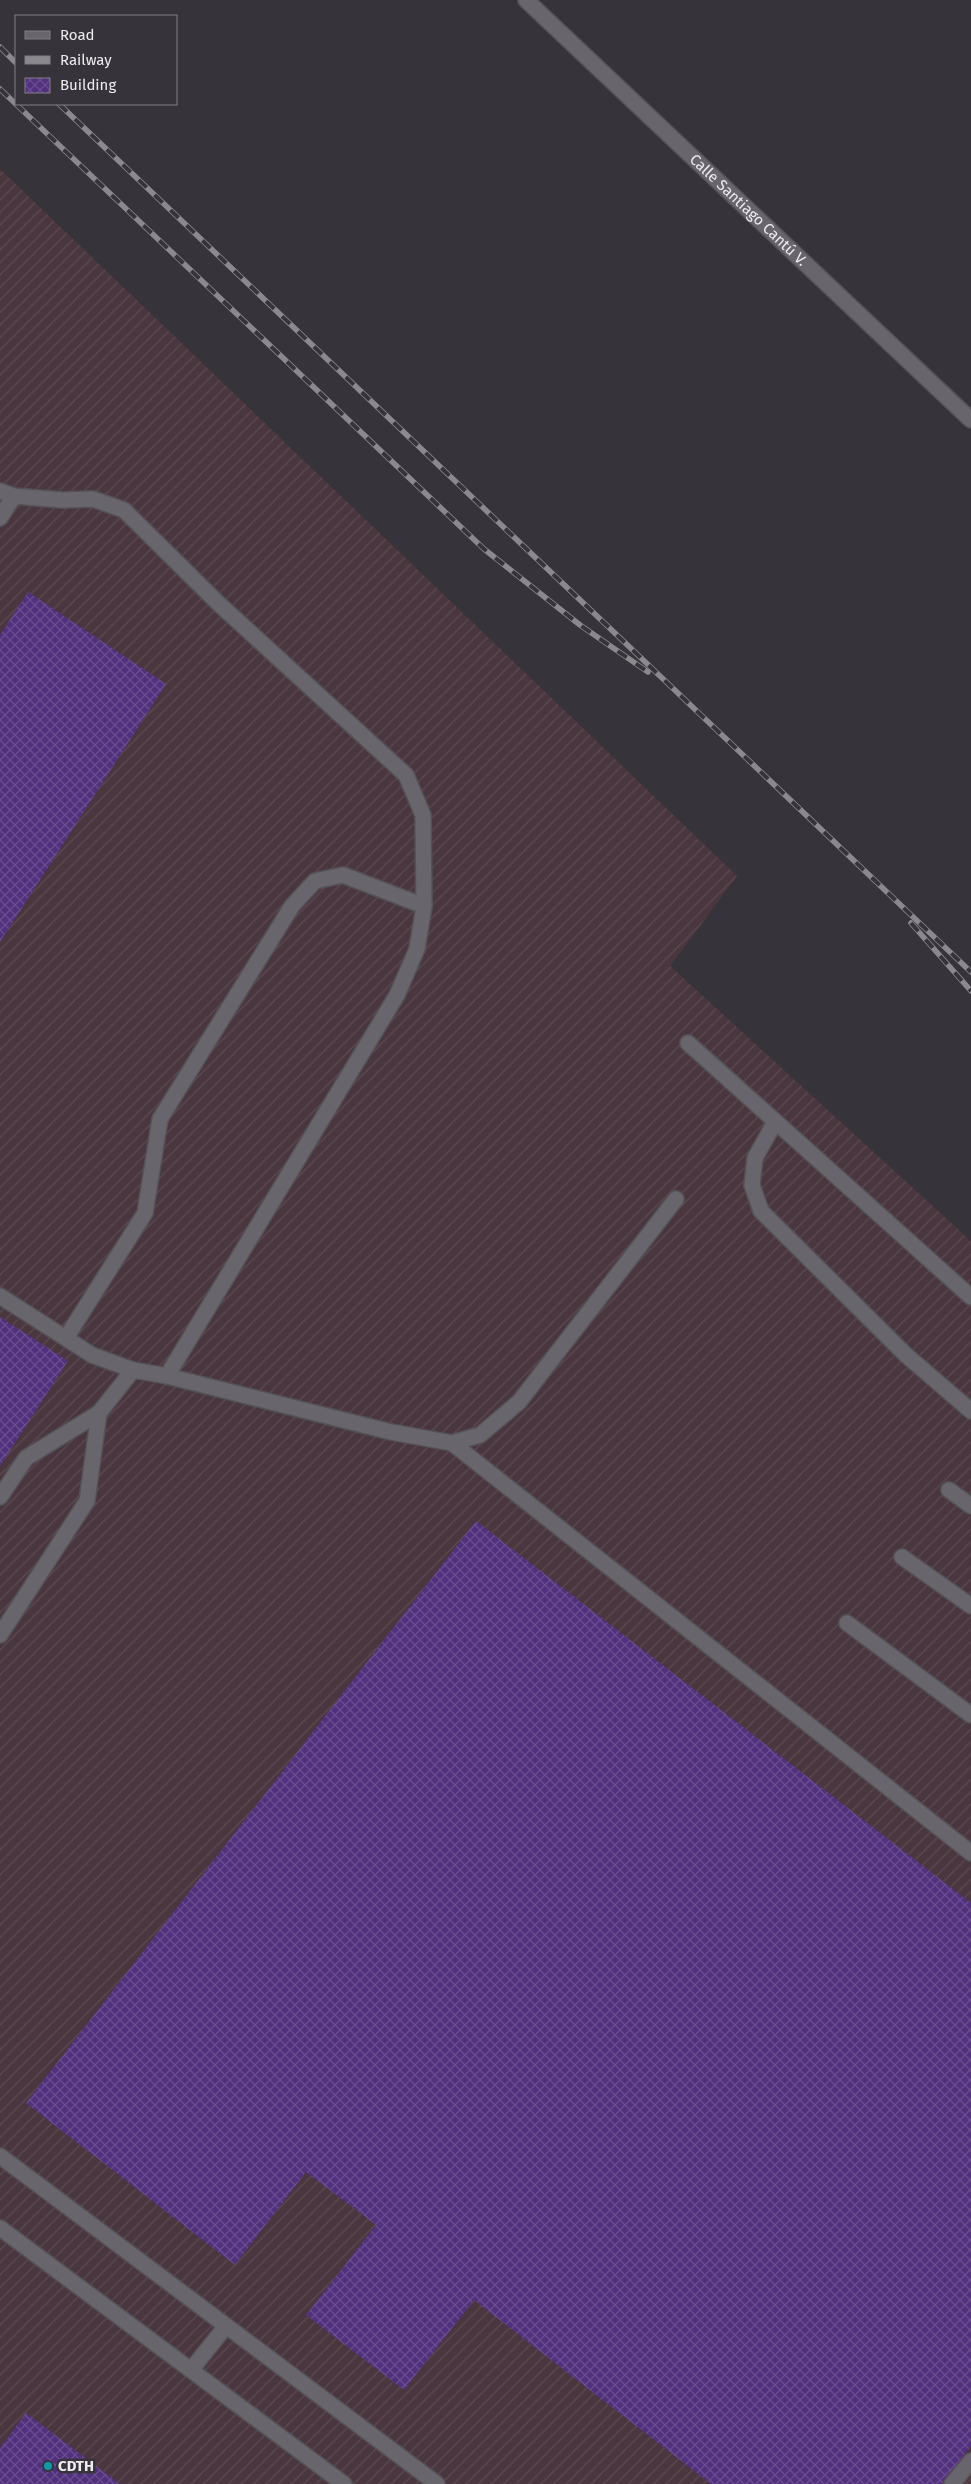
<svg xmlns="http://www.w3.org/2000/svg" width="971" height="2484" font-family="'Fira Sans',sans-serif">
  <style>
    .industrial { fill: url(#industrial-furrows) }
    .building { fill: url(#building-cross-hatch) }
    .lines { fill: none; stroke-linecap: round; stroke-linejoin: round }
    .service-casing { stroke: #535257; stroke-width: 18 }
    .minor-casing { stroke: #535257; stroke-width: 18 }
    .service { stroke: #68666c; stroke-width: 15 }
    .minor { stroke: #68666c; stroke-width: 15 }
    .rail-casing { stroke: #8b898e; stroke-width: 5.5 }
    .rail { stroke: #36343a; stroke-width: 4; stroke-dasharray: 11; stroke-linecap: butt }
    .culture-dot { fill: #0f9aa8; stroke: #36343a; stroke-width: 2 }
    .labels { text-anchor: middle; stroke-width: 5; stroke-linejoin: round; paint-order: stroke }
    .street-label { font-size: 15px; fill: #eeecf0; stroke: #36343a }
    .poi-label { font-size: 15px; font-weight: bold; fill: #eeecf0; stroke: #36343a; text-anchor: start }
  </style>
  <defs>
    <pattern id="industrial-furrows" width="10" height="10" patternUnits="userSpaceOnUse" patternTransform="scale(1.25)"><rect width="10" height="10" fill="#4a363e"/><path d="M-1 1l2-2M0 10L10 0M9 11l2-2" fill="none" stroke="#5c4a51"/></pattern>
    <pattern id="building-cross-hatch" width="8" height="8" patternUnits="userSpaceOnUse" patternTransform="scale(1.25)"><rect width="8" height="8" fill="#51307d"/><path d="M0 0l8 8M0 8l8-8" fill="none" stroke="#6a4e90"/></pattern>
  </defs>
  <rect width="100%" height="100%" fill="#36343a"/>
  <path class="industrial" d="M0 169 737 876 670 966 971 1241V2484H0Z"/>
  <g class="building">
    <path d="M28 592 166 684 0 942V635Z"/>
    <path d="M0 1317 68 1361 0 1466Z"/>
    <path d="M476 1521 971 1903V2446L941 2484H711L474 2300 404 2390 306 2315 376 2225 306 2172 235 2265 26 2103Z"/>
    <path d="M26 2413 120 2484H0V2448Z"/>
  </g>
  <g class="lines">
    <g class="service-casing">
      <g id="service">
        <path d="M0 491 14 496 62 500 93 499 124 510 218 603 406 775 423 815 424 906 417 949 397 995 167 1376"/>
        <path d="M0 518 14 496"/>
        <path d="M688 1043 971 1297"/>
        <path d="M775 1122 755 1158 752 1185 761 1211 906 1355 971 1411"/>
        <path d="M0 1296 92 1355 133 1370 167 1376 391 1432 452 1443 480 1435 519 1402 676 1199"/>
        <path d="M66 1338 145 1213 160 1119 292 906 315 881 343 875 424 906"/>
        <path d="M452 1443 971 1853"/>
        <path d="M949 1490 971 1506"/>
        <path d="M0 1497 26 1458 99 1413 133 1370"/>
        <path d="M902 1557 971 1606"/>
        <path d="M847 1623 971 1715"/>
        <path d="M0 1635 87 1501 99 1413"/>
        <path d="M0 2156 437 2484"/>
        <path d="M0 2228 344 2484"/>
        <path d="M191 2370 226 2326"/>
        <path d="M952 2484 971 2461"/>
      </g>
    </g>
    <g class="minor-casing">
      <g id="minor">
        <path id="s1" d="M526 0 971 420"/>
      </g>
    </g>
    <use href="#service" class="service"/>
    <use href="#minor" class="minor"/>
    <g class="rail-casing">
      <g id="rail">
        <path d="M0 47 16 63"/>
        <path d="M0 89 484 549 580 625 648 672"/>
        <path d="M59 104 971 972"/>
        <path d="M911 923 971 991"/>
      </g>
    </g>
    <use href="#rail" class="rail"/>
  </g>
  <circle class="culture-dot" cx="48" cy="2466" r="5"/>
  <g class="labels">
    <g class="street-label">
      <text dy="5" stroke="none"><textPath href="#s1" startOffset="306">Calle Santiago Cantú V.</textPath></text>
    </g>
    <g class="poi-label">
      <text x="58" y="2471">CDTH</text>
    </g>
  </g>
  <rect x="15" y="15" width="162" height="90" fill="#36343a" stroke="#807e83"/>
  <rect x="25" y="31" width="25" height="8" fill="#68666c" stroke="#807e83"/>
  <text x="60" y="40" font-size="15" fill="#eeecf0">Road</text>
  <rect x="25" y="56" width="25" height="8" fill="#8b898e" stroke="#807e83"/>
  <text x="60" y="65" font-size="15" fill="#eeecf0">Railway</text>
  <rect x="25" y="78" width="25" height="15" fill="url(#building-cross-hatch)" stroke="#807e83"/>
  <text x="60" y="90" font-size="15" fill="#eeecf0">Building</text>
</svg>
